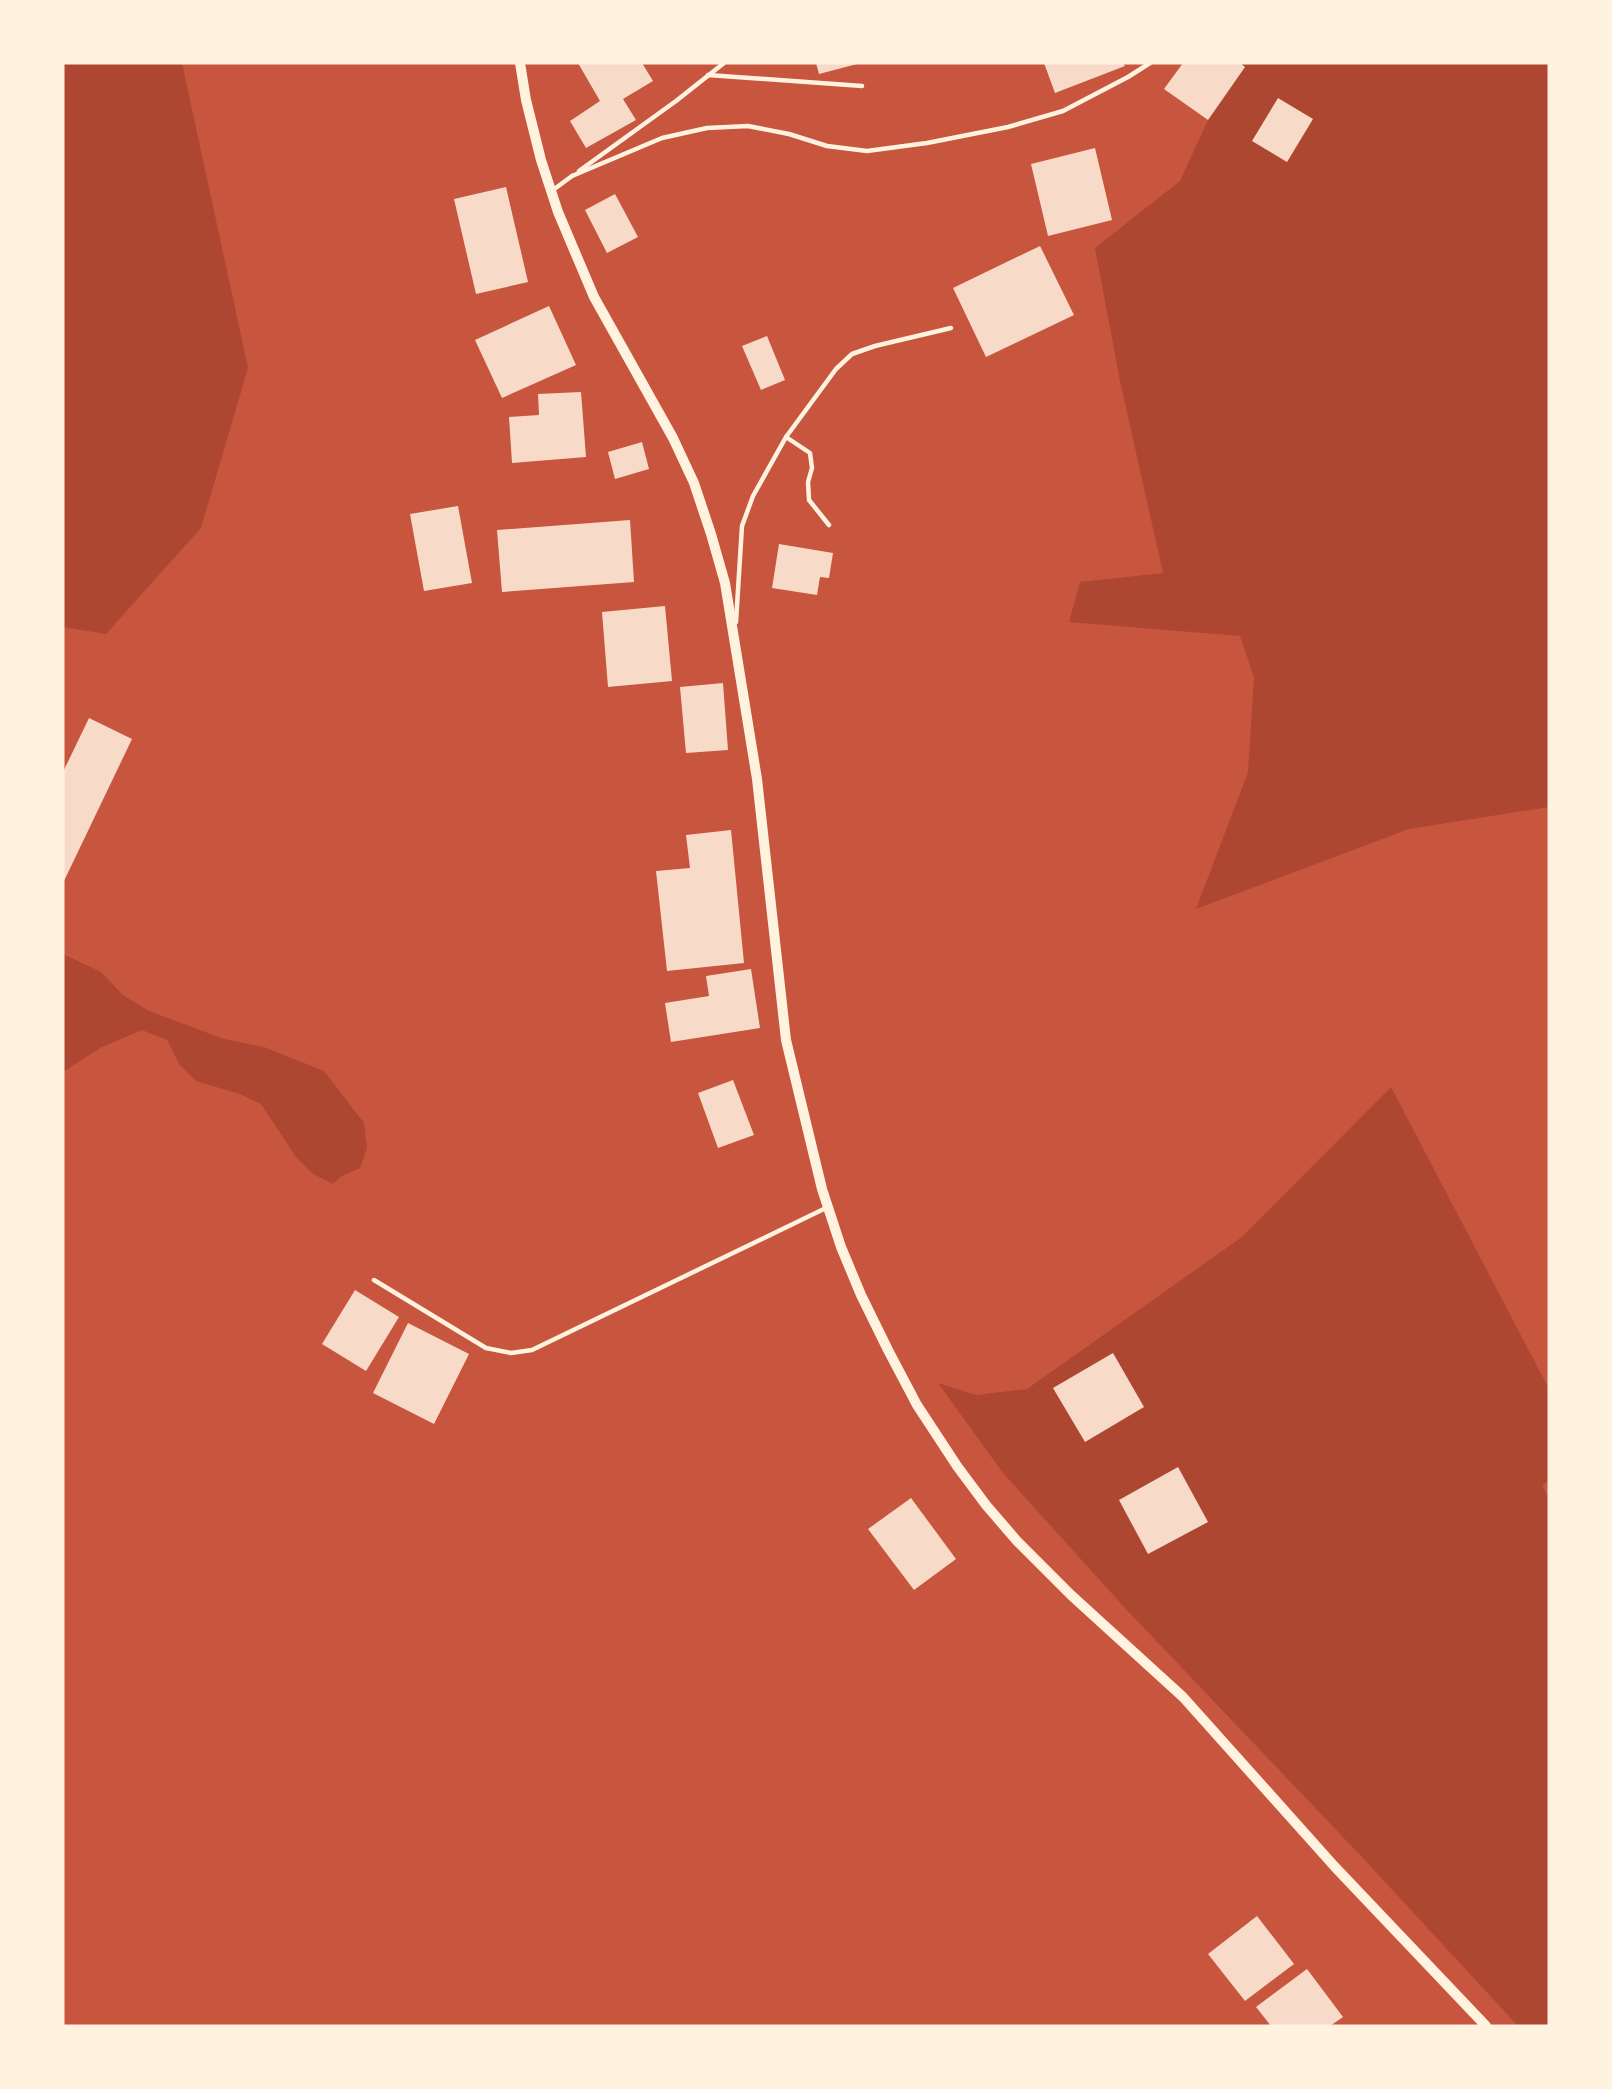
<svg xmlns="http://www.w3.org/2000/svg" width="1612" height="2089" font-family="'DM Sans',sans-serif">
  <style>
    .green { fill: #ae4732 }
    .building { fill: #f7dbc8 }
    .lines { fill: none; stroke-linecap: round; stroke-linejoin: round }
    .service { stroke: #fff3e0; stroke-width: 4.5 }
    .tertiary { stroke: #fff3e0; stroke-width: 10 }
  </style>
  <rect width="100%" height="100%" fill="#c8553d"/>
  <g class="green">
    <path d="M63 63H182L248 368 201 528 106 634 63 627Z"/>
    <path d="M1240 63H1549V807L1409 829 1196 909 1248 772 1254 677 1240 636 1069 622 1080 582 1163 573 1120 381 1095 248 1180 181 1208 120 1245 67Z"/>
    <path d="M63 954 101 972 123 995 149 1011 224 1039 264 1047 324 1071 364 1123 367 1148 360 1168 342 1176 333 1184 313 1174 296 1157 261 1104 240 1094 196 1081 179 1064 167 1040 142 1030 100 1048 63 1072Z"/>
    <path d="M1391 1087 1549 1389V1480L1542 1486 1549 1497V2026H1518L1361 1856 1125 1608 1003 1473 938 1383 976 1395 1027 1389 1242 1237Z"/>
  </g>
  <g class="building">
    <path d="M578 63H642L653 81 623 99 636 120 586 148 570 121 600 101Z"/>
    <path d="M816 63H857V64L819 74Z"/>
    <path d="M1044 63H1123L1125 66 1055 93Z"/>
    <path d="M1183 63H1240L1245 67 1208 120 1164 89Z"/>
    <path d="M1278 98 1313 119 1287 162 1252 141Z"/>
    <path d="M1095 148 1112 220 1048 236 1031 164Z"/>
    <path d="M506 187 528 282 476 294 454 199Z"/>
    <path d="M615 194 638 237 607 253 585 210Z"/>
    <path d="M1040 246 1074 315 986 357 953 288Z"/>
    <path d="M549 306 576 365 502 398 475 340Z"/>
    <path d="M767 336 785 380 761 390 742 346Z"/>
    <path d="M581 392 586 457 512 463 509 417 539 415 538 394Z"/>
    <path d="M642 442 649 469 615 479 608 452Z"/>
    <path d="M458 506 472 583 424 591 410 514Z"/>
    <path d="M630 520 634 582 502 592 497 530Z"/>
    <path d="M779 544 833 553 829 578 820 577 817 595 772 588Z"/>
    <path d="M665 606 672 681 608 687 602 612Z"/>
    <path d="M723 683 728 750 686 753 680 687Z"/>
    <path d="M89 718 132 739 63 883V772Z"/>
    <path d="M731 830 744 963 667 971 656 871 690 868 686 835Z"/>
    <path d="M751 969 760 1028 671 1042 665 1003 709 996 706 976Z"/>
    <path d="M733 1080 754 1135 718 1148 698 1093Z"/>
    <path d="M355 1290 399 1317 366 1371 322 1344Z"/>
    <path d="M408 1323 469 1354 434 1424 373 1393Z"/>
    <path d="M1113 1353 1144 1407 1085 1442 1053 1388Z"/>
    <path d="M1178 1467 1208 1522 1148 1554 1119 1500Z"/>
    <path d="M911 1498 956 1559 914 1590 868 1529Z"/>
    <path d="M1257 1916 1294 1964 1245 2001 1208 1954Z"/>
    <path d="M1307 1969 1343 2017 1330 2026H1271L1256 2007Z"/>
  </g>
  <g class="lines">
    <g class="service">
      <path d="M708 75 862 86"/>
      <path d="M579 171 676 101 724 63"/>
      <path d="M572 176 662 138 707 128 748 126 789 134 827 146 867 151 927 143 1008 127 1063 111 1128 77 1150 63"/>
      <path d="M553 190 572 176"/>
      <path d="M786 437 836 369 852 354 875 346 951 328"/>
      <path d="M736 622 742 526 753 496 786 437 810 453 812 468 808 482 809 500 829 525"/>
      <path d="M374 1280 486 1348 511 1353 532 1350 828 1207"/>
    </g>
    <path class="tertiary" d="M520 63 526 100 541 160 558 212 594 297 673 438 694 483 711 534 725 583 757 779 786 1040 822 1189 841 1247 861 1295 888 1350 917 1405 957 1466 986 1505 1017 1541 1071 1595 1183 1697 1335 1867 1486 2026"/>
  </g>
  <rect width="1612" height="2089" fill="none" stroke="#fff3e0" stroke-width="129"/>
</svg>
